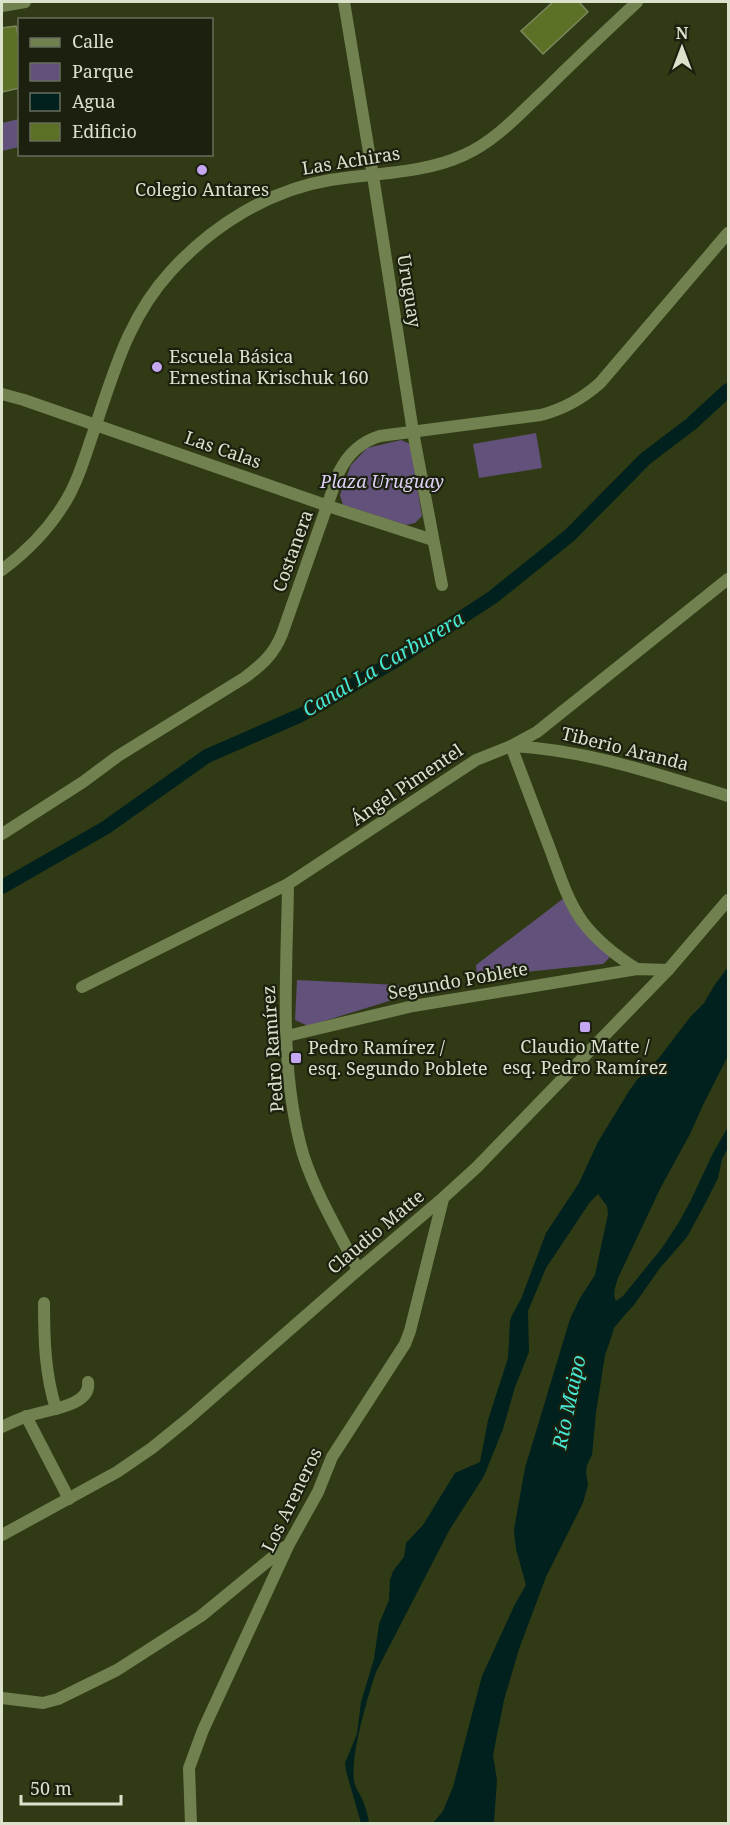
<svg xmlns="http://www.w3.org/2000/svg" width="730" height="1825" font-family="'Noto Serif',serif">
  <style>
    .green { fill: #62517a }
    .water { fill: #00211d }
    .lines { fill: none; stroke-linecap: round; stroke-linejoin: round }
    .canal { stroke: #00211d; stroke-width: 14 }
    .building { fill: #5d7126; stroke: #7a875f; stroke-width: 1.5 }
    .minor { stroke: #728150; stroke-width: 12 }
    .tertiary { stroke: #728150; stroke-width: 12 }
    .poi-dot { fill: #c5a7f1; stroke: #1b200f; stroke-width: 2 }
    .labels { text-anchor: middle; stroke-width: 4.5; stroke-linejoin: round; paint-order: stroke }
    .street-label { font-size: 18px; fill: #dae2cc; stroke: #1b200f }
    .poi-label { font-size: 18px; fill: #dae2cc; stroke: #1b200f }
    .park-label { font-size: 18px; font-style: italic; fill: #dfd1f6; stroke: #1b200f }
    .water-label { font-size: 20px; font-style: italic; fill: #47e6d2; stroke: #1b200f }
  </style>
  <rect width="100%" height="100%" fill="#303b15"/>
  <g class="green">
    <path d="M19 119V147L2 151V123Z"/>
    <path d="M536 433 542 468 479 478 473 444Z"/>
    <path d="M401 440 410 444 422 516 415 523 406 525 343 505 340 495 351 465 367 448Z"/>
    <path d="M564 898 573 918 610 957 603 964 477 977 476 965Z"/>
    <path d="M297 980 399 985 402 997 308 1026 295 1020Z"/>
  </g>
  <path class="water" d="M728 967V1056L703 1105 690 1134 661 1187 618 1278C616 1285 612 1294 616 1301L623 1296 662 1248 679 1222 690 1202 713 1153 728 1127V1148L722 1159 718 1178 706 1202 687 1237 660 1268 634 1305 623 1317 614 1328 610 1341 605 1355 596 1413 592 1455 587 1465 586 1472 588 1485 583 1503 546 1577 519 1649 504 1700 493 1755 497 1780 494 1823H433L443 1811 453 1787 482 1676 515 1604 526 1585 516 1549 514 1530 518 1507 525 1468 570 1319 580 1298 595 1275 608 1214 607 1206 598 1194 590 1202 546 1268 528 1311 529 1352 515 1387 503 1429 484 1476 450 1529 376 1672C368 1696 348 1762 355 1785 357 1790 361 1796 363 1801 366 1808 368 1816 369 1823H361L346 1771 345 1763 357 1734 361 1702 374 1659 379 1624 389 1600 390 1580 393 1571 404 1557 406 1543 423 1525 455 1473 480 1462 488 1420 508 1358 510 1321 512 1315 521 1299 546 1233 579 1183 598 1142 629 1091 637 1080 659 1058 691 1016 704 1003 714 986Z"/>
  <g class="lines">
    <path class="canal" d="M2 887 105 828 207 756 301 715 395 661 493 597 570 535 645 459 691 424 728 390"/>
  </g>
  <g class="building">
    <path d="M553 2H579L588 12 543 54 521 31Z"/>
    <path d="M16 26 20 43V88L2 92V28Z"/>
  </g>
  <g class="lines">
    <g class="minor">
      <path d="M344 2 373 176 413 432 442 585"/>
      <path d="M2 6 25 2"/>
      <path d="M2 394 24 400 328 506 433 540"/>
      <path d="M511 746C524 781 537 815 550 849 559 873 567 900 582 921 597 941 616 956 637 969"/>
      <path d="M512 746C587 750 657 774 728 796"/>
      <path d="M2 834 83 782 118 756 244 678C262 665 274 654 282 634L339 472C348 454 360 442 380 436L541 415C564 409 582 399 600 383L728 233"/>
      <path d="M288 884C287 973 278 1067 303 1154 316 1195 339 1232 358 1270"/>
      <path d="M82 987 288 884 476 760 511 746 537 732 728 579"/>
      <path d="M287 1036 413 1006 637 969 668 970"/>
      <path d="M44 1303C44 1340 45 1374 56 1409"/>
      <path d="M26 1416 69 1499"/>
      <path d="M2 1427C10 1423 19 1419 28 1416 44 1410 92 1407 88 1382"/>
      <path d="M2 1535 117 1472 152 1448 189 1418 358 1270 443 1198 477 1167 668 970 728 900"/>
      <path d="M2 1698 43 1703 58 1699 117 1670 201 1616 285 1547"/>
      <path d="M191 1824 189 1768 203 1730 289 1544 318 1492 332 1457 405 1344 410 1331 443 1199"/>
    </g>
    <path class="tertiary" d="M2 570C26 552 48 530 64 504 76 485 83 463 90 442 112 380 125 321 171 271 212 226 269 190 330 180 374 173 423 174 464 155 496 141 520 113 545 90 575 60 606 31 637 2"/>
  </g>
  <g class="poi-dot">
    <circle cx="202" cy="170" r="6"/>
    <circle cx="157" cy="367" r="6"/>
    <rect x="579" y="1021" width="12" height="12" rx="3"/>
    <rect x="290" y="1052" width="12" height="12" rx="3"/>
  </g>
  <g class="labels">
    <g class="street-label">
      <text transform="translate(351 161) rotate(-9)" y="6">Las Achiras</text>
      <text transform="translate(409 291) rotate(81)" y="6">Uruguay</text>
      <text transform="translate(223 450) rotate(19)" y="6">Las Calas</text>
      <text transform="translate(293 551) rotate(-70)" y="6">Costanera</text>
      <text transform="translate(625 749) rotate(14)" y="6">Tiberio Aranda</text>
      <text transform="translate(407 785) rotate(-34)" y="6">Ángel Pimentel</text>
      <text transform="translate(458 981) rotate(-10)" y="6">Segundo Poblete</text>
      <text transform="translate(273 1049) rotate(-94)" y="6">Pedro Ramírez</text>
      <text transform="translate(376 1232) rotate(-40)" y="6">Claudio Matte</text>
      <text transform="translate(292 1500) rotate(-64)" y="6">Los Areneros</text>
    </g>
    <g class="poi-label">
      <text x="202" y="196">Colegio Antares</text>
      <text x="169" y="363" text-anchor="start">Escuela Básica<tspan x="169" dy="21">Ernestina Krischuk 160</tspan></text>
      <text x="585" y="1053">Claudio Matte /<tspan x="585" dy="21">esq. Pedro Ramírez</tspan></text>
      <text x="308" y="1054" text-anchor="start">Pedro Ramírez /<tspan x="308" dy="21">esq. Segundo Poblete</tspan></text>
    </g>
    <g class="park-label">
      <text x="382" y="488">Plaza Uruguay</text>
    </g>
    <g class="water-label">
      <text transform="translate(383 664) rotate(-31)" y="7">Canal La Carburera</text>
      <text transform="translate(569 1402) rotate(-78)" y="7">Río Maipo</text>
    </g>
  </g>
  <rect width="730" height="1825" fill="none" stroke="#dae2cc" stroke-width="6"/>
  <rect x="18" y="18" width="195" height="138" fill="#1b200f" stroke="#676e5b" stroke-width="1.5"/>
  <rect x="30" y="38" width="30" height="9" fill="#728150" stroke="#676e5b" stroke-width="1.5"/>
  <text x="72" y="48" font-size="18" fill="#dae2cc">Calle</text>
  <rect x="30" y="63" width="30" height="18" fill="#62517a" stroke="#676e5b" stroke-width="1.5"/>
  <text x="72" y="78" font-size="18" fill="#dae2cc">Parque</text>
  <rect x="30" y="93" width="30" height="18" fill="#00211d" stroke="#676e5b" stroke-width="1.5"/>
  <text x="72" y="108" font-size="18" fill="#dae2cc">Agua</text>
  <rect x="30" y="123" width="30" height="18" fill="#5d7126" stroke="#676e5b" stroke-width="1.5"/>
  <text x="72" y="138" font-size="18" fill="#dae2cc">Edificio</text>
  <g transform="translate(682 48)" stroke="#1b200f" stroke-width="4.5" paint-order="stroke">
  <path d="M0-4.5L10 22L0 15L-10 22Z" fill="#dae2cc"/>
  <text y="-9" font-size="16" font-weight="bold" text-anchor="middle" fill="#dae2cc">N</text>
  </g>
  <path d="M21 1795v9h100v-9" fill="none" stroke="#dae2cc" stroke-width="3"/>
  <text x="30" y="1795" font-size="18" fill="#dae2cc" stroke="#1b200f" stroke-width="4.5" paint-order="stroke">50 m</text>
</svg>
